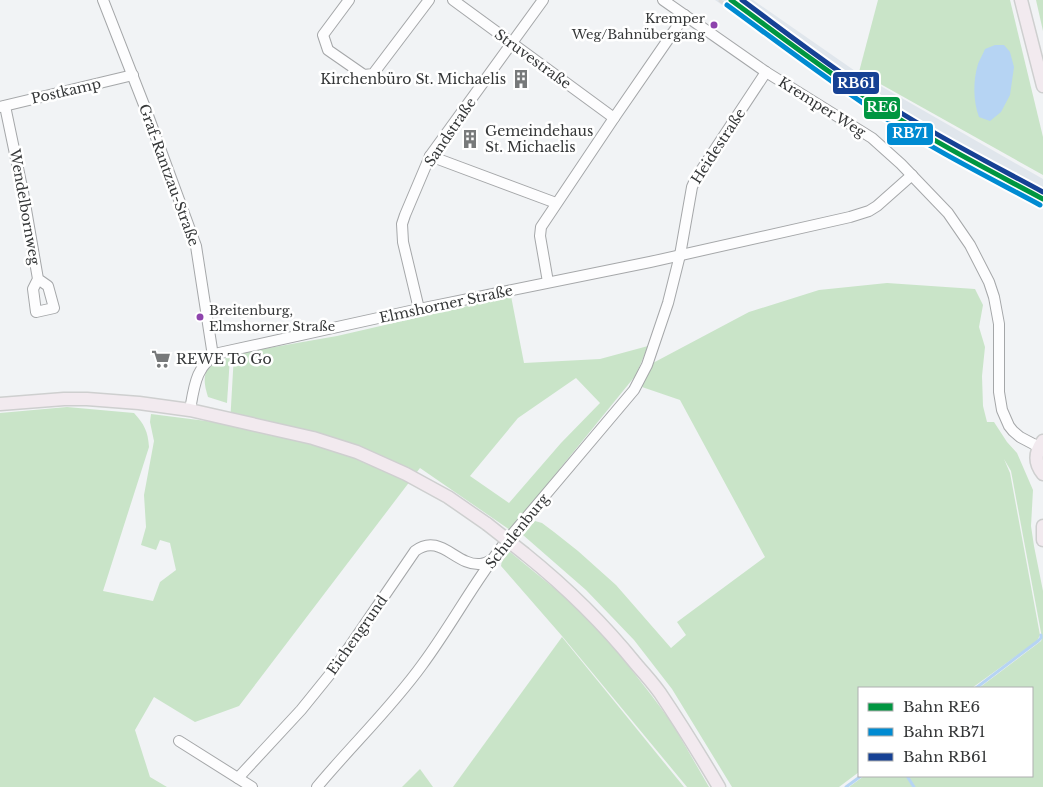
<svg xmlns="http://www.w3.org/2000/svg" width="1043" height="787" font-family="'Libre Baskerville',serif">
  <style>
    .built { fill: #e0e6ec }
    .green { fill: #c9e4c8; fill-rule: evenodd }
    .water { fill: #b6d4f3 }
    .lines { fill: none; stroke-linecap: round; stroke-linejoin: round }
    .stream { stroke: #b6d4f3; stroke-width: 3 }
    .minor-casing { stroke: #a5a7a9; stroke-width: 12 }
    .major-casing { stroke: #cecfcf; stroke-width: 15 }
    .minor { stroke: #fdfdfe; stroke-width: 10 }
    .major { stroke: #f2eaef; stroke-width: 12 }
    .rail { stroke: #dcdcdc; stroke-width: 3; stroke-dasharray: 6 6; stroke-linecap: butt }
    .major-bridge-casing { stroke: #cecfcf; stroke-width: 15; stroke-linecap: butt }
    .major-bridge { stroke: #f2eaef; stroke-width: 12 }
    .rail-1-casing { stroke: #fff; stroke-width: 9 }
    .rail-2-casing { stroke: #fff; stroke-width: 9 }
    .rail-3-casing { stroke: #fff; stroke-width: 9 }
    .rail-1 { stroke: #009641; stroke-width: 5 }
    .rail-2 { stroke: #008bd2; stroke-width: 5 }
    .rail-3 { stroke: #164194; stroke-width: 5 }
    .bus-dot { fill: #8e44ad; stroke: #fff; stroke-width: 2 }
    .labels { text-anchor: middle; stroke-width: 5; stroke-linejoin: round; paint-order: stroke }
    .bus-label { font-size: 13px; fill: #353738; stroke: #fff; text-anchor: end }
    .street-label { font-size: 14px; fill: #353738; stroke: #fff }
    .poi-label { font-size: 14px; fill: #353738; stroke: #fff; text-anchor: start }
    .line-badge { stroke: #fff; stroke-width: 2 }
    .badge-label { font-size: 14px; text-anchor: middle; font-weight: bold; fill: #fff }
  </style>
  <rect width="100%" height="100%" fill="#f1f3f5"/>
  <path class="built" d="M715 0H753L858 73 1043 179V208L887 122Z"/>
  <g class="green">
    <path d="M878 0H1010L1043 137V175L859 72Z"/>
    <path d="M1036 0H1043V31Z"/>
    <path d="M887 283 975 289 983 305 979 327 985 347 982 376 983 406 987 422H994L1007 442 1017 453 1033 490 1031 526 1034 546 1043 591V787H849L864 776H1032V688H979L1041 641 1042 638 1011 471 1004 459 1010 473 1040 635 1037 641 972 688H859V772L839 787H732L672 689 634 640 586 590 523 535 535 521 542 523 554 532 578 551 616 585 671 648 686 635 677 622 765 557 680 400 642 387 651 364 749 312 819 290Z"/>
    <path d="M511 296 524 363 600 359 648 346 636 375 510 530 420 468 239 706 195 722 154 697 135 730 150 777 167 787H0V413L67 407 134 413C144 424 148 431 149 447L103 591 153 601 160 582 176 570 170 543 160 540 156 550 141 545 146 527 144 495 154 441 150 422 151 414 230 424 234 354 337 336ZM576 378 600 403 561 443 509 503 470 476 518 418Z"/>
    <path d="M230 357 227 403 208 397C200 372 206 364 230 357Z"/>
    <path d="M506 552H510L576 606 613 646 652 696 672 723 709 787H687L562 636 501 566 502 560Z"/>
    <path d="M562 637 684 787H453Z"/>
    <path d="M420 769 433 787H402Z"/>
  </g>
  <path class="water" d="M995 45H1004L1010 52 1014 67 1010 95 1001 112 990 121 979 117C973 101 973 80 978 64 980 59 983 54 985 49Z"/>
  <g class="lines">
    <g class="stream">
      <path d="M976 688 1038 641 1041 638V635"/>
      <path d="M907 776 914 787"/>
      <path d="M846 787 861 776"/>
    </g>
    <g class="minor-casing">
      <g id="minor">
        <path d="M103 0 146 110 196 246 213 356"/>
        <path d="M349 0 323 35 328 50 364 75 373 74 429 0"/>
        <path d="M453 0 614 118"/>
        <path d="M663 0 766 72 872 138 901 164 948 213 970 245 989 282 994 297 999 324V392L1002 410 1009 426 1013 431 1020 437 1039 447"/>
        <path d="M5 106 23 192 38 279 33 289 36 312 54 308 48 286 38 279"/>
        <path d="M0 107 133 75"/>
        <path d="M430 156 556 203"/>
        <path d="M548 282 540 236 541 227 614 118 685 15"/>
        <path d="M419 309 403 242 402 224 405 215 430 156 543 0"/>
        <path d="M190 410C194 387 196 364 219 353L419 309 650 262 850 217 869 211 877 206 912 175"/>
        <path d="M179 741 252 787"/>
        <path d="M238 778 301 710 335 668 415 551C440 532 456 566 480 564 484 564 488 562 491 560"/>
        <path d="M317 787C351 746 391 708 422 665 451 626 474 582 504 544L634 390 647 365 668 303 680 255 692 187 696 178 766 72"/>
      </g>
    </g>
    <g class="major-casing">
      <g id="major">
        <path d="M1021 0 1043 86"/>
        <path d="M0 404 64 399H87L139 403 190 410 313 438 357 452 406 474 448 497 487 524"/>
        <path d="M1043 441C1035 452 1034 463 1043 474"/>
        <path d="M1043 526V540"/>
        <path d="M525 554C566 587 603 623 636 664 644 673 653 683 660 693 681 724 700 755 719 787"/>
      </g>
    </g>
    <use href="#minor" class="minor"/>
    <use href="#major" class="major"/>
    <path class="rail" d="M719 0 743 17 810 58"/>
    <g class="major-bridge-casing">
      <path id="major-bridge" d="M487 524 525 554"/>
    </g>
    <use href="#major-bridge" class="major-bridge"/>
    <g class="rail-1-casing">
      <path id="rail-1" d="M731 0C783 38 835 78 890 113 939 145 991 171 1043 199"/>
    </g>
    <g class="rail-2-casing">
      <path id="rail-2" d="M727 5C779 43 830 82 885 118 934 150 988 177 1040 205"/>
    </g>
    <g class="rail-3-casing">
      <path id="rail-3" d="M742 0C792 37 841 75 893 108 942 139 993 165 1043 192"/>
    </g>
    <use href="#rail-1" class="rail-1"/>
    <use href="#rail-2" class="rail-2"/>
    <use href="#rail-3" class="rail-3"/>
  </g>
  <defs>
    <g id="building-bare" transform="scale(1.5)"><path d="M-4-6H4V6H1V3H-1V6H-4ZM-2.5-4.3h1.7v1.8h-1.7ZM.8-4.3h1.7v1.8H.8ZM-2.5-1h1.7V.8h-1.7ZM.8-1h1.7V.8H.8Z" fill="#77797a" stroke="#fff" stroke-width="2.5" paint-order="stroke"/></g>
    <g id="supermarket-bare" transform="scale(1.5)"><path d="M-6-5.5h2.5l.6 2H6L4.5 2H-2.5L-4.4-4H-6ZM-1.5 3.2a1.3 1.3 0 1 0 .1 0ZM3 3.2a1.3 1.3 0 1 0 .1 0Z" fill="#77797a" stroke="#fff" stroke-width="2.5" paint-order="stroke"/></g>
  </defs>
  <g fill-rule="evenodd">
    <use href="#building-bare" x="521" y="79"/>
    <use href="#building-bare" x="470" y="139"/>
    <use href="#supermarket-bare" x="161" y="359"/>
  </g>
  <g class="bus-dot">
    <circle cx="714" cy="25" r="4.5"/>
    <circle cx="200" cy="317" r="4.5"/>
  </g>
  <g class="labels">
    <g class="bus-label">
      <text x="705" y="23">Kremper<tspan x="705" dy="16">Weg/Bahnübergang</tspan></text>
      <text x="209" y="315" text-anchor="start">Breitenburg,<tspan x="209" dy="16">Elmshorner Straße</tspan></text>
    </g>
    <g class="street-label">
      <text transform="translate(533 59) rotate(36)" y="5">Struvestraße</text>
      <text transform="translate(66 91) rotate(-13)" y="5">Postkamp</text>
      <text transform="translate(822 107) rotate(32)" y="5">Kremper Weg</text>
      <text transform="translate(450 132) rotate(-56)" y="5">Sandstraße</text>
      <text transform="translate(718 146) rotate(-57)" y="5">Heidestraße</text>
      <text transform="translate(169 175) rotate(70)" y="5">Graf-Rantzau-Straße</text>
      <text transform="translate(25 207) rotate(80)" y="5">Wendelbornweg</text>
      <text transform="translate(446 304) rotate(-12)" y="5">Elmshorner Straße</text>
      <text transform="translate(517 531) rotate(-51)" y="5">Schulenburg</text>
      <text transform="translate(357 635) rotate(-55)" y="5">Eichengrund</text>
    </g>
    <g class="poi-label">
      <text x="506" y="84" text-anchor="end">Kirchenbüro St. Michaelis</text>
      <text x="485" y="136">Gemeindehaus<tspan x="485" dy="16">St. Michaelis</tspan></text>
      <text x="176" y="364">REWE To Go</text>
    </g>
  </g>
  <g class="line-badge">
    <rect x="832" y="71" width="48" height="24" rx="5" fill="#164194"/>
    <rect x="863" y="96" width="38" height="24" rx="5" fill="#009641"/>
    <rect x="886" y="122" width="48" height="24" rx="5" fill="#008bd2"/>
  </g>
  <g class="badge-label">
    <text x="856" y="88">RB61</text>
    <text x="882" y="112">RE6</text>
    <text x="910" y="138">RB71</text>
  </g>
  <rect x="858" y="687" width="175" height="90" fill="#ffffff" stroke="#aeafaf"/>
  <rect x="868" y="703" width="25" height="8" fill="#009641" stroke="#aeafaf"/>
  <text x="903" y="712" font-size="15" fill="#353738">Bahn RE6</text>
  <rect x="868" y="728" width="25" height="8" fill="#008bd2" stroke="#aeafaf"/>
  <text x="903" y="737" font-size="15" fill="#353738">Bahn RB71</text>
  <rect x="868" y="753" width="25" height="8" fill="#164194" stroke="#aeafaf"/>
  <text x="903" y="762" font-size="15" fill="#353738">Bahn RB61</text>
</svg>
